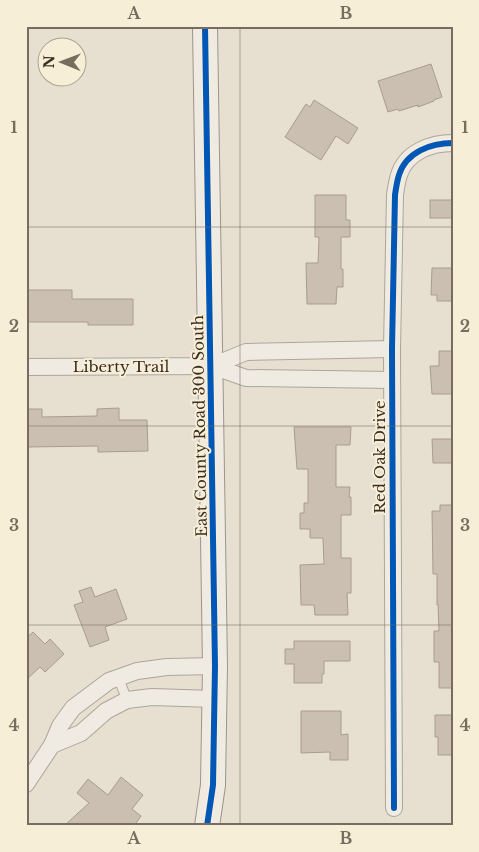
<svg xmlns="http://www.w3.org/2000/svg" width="479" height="852" font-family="'Libre Baskerville',serif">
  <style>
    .building { fill: #cbbfb2; stroke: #a89c90 }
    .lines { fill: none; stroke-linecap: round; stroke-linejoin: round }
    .lane-casing { stroke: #ada599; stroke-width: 11 }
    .street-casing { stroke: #ada599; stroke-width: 18 }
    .secondary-casing { stroke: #9c958a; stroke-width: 26 }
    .lane { stroke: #efebe3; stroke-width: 9 }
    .street { stroke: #efebe3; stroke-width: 16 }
    .secondary { stroke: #efebe3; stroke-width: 24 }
    .cycleway-casing { stroke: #f7eed8; stroke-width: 9 }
    .cycleway { stroke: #0057b8; stroke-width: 6 }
    .grid { fill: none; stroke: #786c5e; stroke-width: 1; stroke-opacity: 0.55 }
    .labels { text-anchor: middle; stroke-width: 4; stroke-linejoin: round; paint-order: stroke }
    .street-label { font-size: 15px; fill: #3d2e20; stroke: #f7eed8 }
    .neatline { fill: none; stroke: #786c5e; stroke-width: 2 }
    .grid-label { font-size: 16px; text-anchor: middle; font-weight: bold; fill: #786c5e }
  </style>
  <rect width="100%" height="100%" fill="#e7e0d1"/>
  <g class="building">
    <path d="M431 64 442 97 434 100V101L418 107V105L399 111 398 109 388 112 378 81Z"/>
    <path d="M314 100 358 128 348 144 336 136 321 160 285 137 306 104 310 107Z"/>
    <path d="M315 195H346V220H350V237H341V269H343V287H337L336 304H307L306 263H318L319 237H315Z"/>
    <rect x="430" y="200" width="23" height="18"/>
    <path d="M432 268H453V301H437V295H431Z"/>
    <path d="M26 290H72V299H133V325H88V322H26Z"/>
    <path d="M439 351H453L452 394H432L430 366H439Z"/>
    <path d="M119 408V420H147L148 451 98 452V446L26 447V409H42V417L97 416V409Z"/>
    <path d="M294 427H351L350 445H336V487H350L349 497H351V515H341V558H351V593H347L348 615H315L314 605H301L300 565 324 564 323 538H310V529H300V513H304V503H308V469H297Z"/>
    <path d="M432 439H453V463H433Z"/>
    <path d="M440 505H453V688H439V662H434V631H439L438 604 437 605V574H433L432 511H440Z"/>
    <path d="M91 587 95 597 116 589 127 619 105 627 109 640 90 647 74 605 83 602 79 591Z"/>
    <path d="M33 632 45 644 50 639 64 654 45 672 40 667 26 680V638Z"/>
    <path d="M294 641H350V661H324V674H322V683H294V664H285V649H294Z"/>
    <path d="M301 711H341V735L348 734V760H330V752L301 753Z"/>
    <path d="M435 715H453V755H438V737H435Z"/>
    <path d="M121 777 143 795 132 809 141 816 134 826H64L89 803 77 793 88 779 108 795Z"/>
  </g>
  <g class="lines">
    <g class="lane-casing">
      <path id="lane" d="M118 677 127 700"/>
    </g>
    <g class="street-casing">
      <g id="street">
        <path d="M212 366 246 378 392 380"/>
        <path d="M26 367 212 366 246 352 392 349"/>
        <path d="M52 745 81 733 106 711 127 700 152 697 214 699"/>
        <path d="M26 784 52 745 60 726 73 708 109 681 137 671 167 667 215 666"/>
        <path d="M394 808 392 349 395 195C396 188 397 181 399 175 406 152 431 143 453 143"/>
      </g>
    </g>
    <g class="secondary-casing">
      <path id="secondary" d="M205 26 215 666 213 785 207 826"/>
    </g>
    <use href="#lane" class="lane"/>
    <use href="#street" class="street"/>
    <use href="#secondary" class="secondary"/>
    <g class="cycleway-casing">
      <g id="cycleway">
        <path d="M205 26 215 666 213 785 207 826"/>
        <path d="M394 808 392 349 395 195C396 188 397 181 399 175 406 152 431 143 453 143"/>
      </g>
    </g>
    <use href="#cycleway" class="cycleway"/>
  </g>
  <path class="grid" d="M240 26V826M26 227H453M26 426H453M26 625H453"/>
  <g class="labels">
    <g class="street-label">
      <text x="121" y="372">Liberty Trail</text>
      <text transform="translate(200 426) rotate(-91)" y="5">East County Road 300 South</text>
      <text transform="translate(380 457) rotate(-90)" y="5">Red Oak Drive</text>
    </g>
  </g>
  <rect width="479" height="852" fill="none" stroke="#f7eed8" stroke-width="55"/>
  <g transform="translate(62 62) rotate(271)"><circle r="24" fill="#f7eed8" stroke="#ada18e"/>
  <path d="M0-4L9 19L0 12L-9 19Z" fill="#786c5e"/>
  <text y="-8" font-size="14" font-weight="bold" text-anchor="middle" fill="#3d2e20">N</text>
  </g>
  <rect x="28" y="28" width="424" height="796" class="neatline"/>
  <g class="grid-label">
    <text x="134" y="19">A</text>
    <text x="346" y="19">B</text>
    <text x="14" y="133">1</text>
    <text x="465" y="133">1</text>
    <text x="14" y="332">2</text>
    <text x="465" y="332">2</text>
    <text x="14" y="531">3</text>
    <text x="465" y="531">3</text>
    <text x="14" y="731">4</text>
    <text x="465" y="731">4</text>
    <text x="134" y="844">A</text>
    <text x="346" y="844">B</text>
  </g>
</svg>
